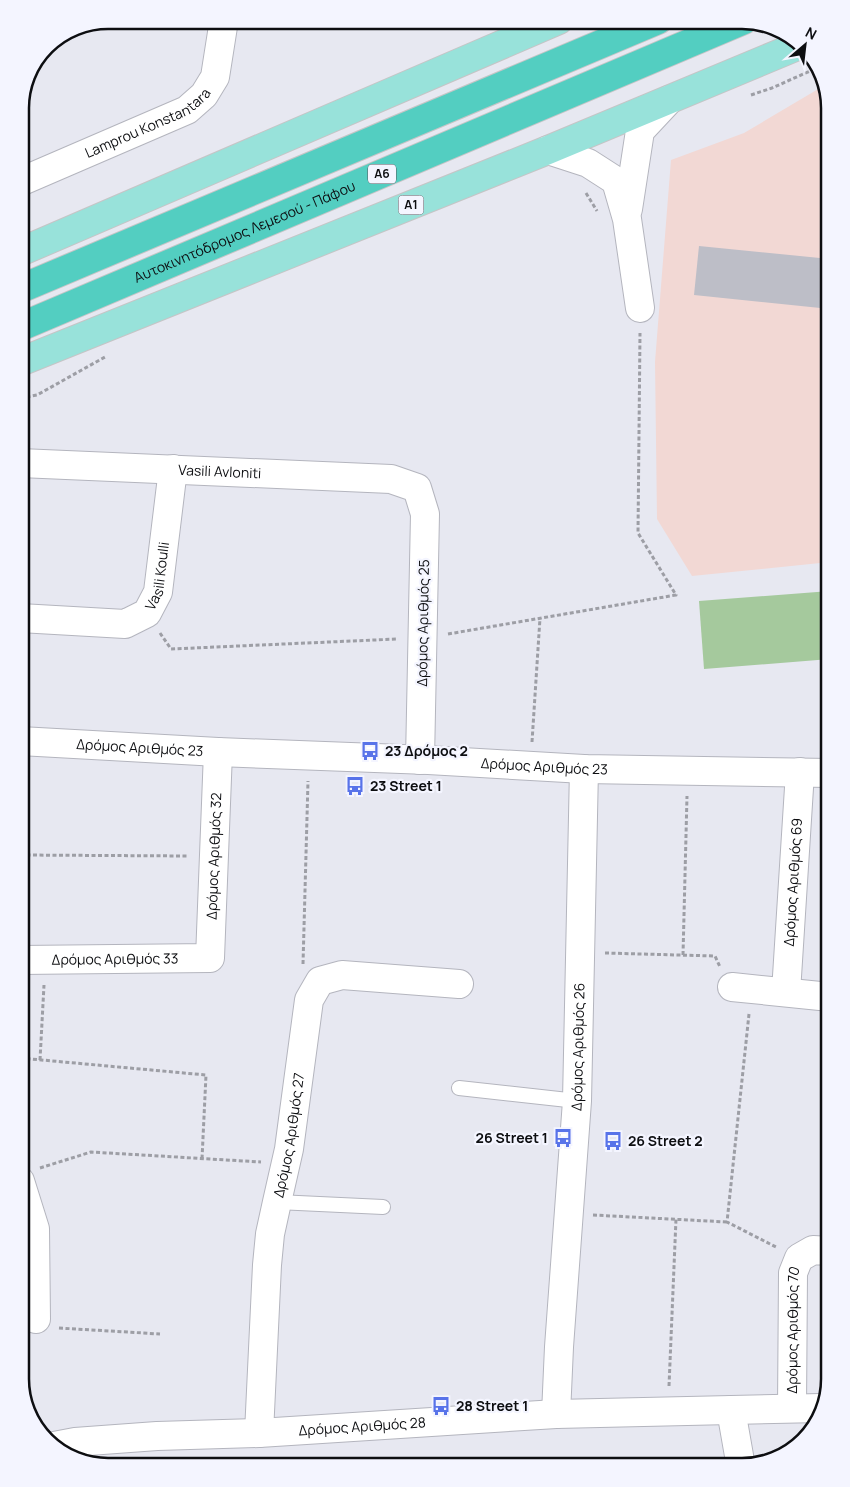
<svg xmlns="http://www.w3.org/2000/svg" width="850" height="1487" font-family="Manrope,sans-serif">
  <style>
    .industrial { fill: #f2d8d4 }
    .green { fill: #a5c99d }
    .building { fill: #bdbec7 }
    .lines { fill: none; stroke-linecap: round; stroke-linejoin: round }
    .service-casing { stroke: #b4b5be; stroke-width: 16 }
    .minor-casing { stroke: #b4b5be; stroke-width: 30 }
    .primary-casing { stroke: #c5c5c6; stroke-width: 30 }
    .motorway-casing { stroke: #c5c5c6; stroke-width: 30 }
    .path { stroke: #9d9ea5; stroke-width: 3; stroke-dasharray: 4 2.5; stroke-linecap: butt }
    .service { stroke: #fff; stroke-width: 14 }
    .minor { stroke: #fff; stroke-width: 28 }
    .primary { stroke: #98e2da; stroke-width: 28 }
    .motorway { stroke: #53cec1; stroke-width: 28 }
    .labels { text-anchor: middle; stroke-width: 4.5; stroke-linejoin: round; paint-order: stroke }
    .shield { fill: #f4f5ff; stroke: #525358; stroke-width: 1 }
    .shield-label { font-size: 12px; font-weight: bold; fill: #0d0e11 }
    .street-label { font-size: 14px; fill: #0d0e11; stroke: #f4f5ff }
    .poi-label { font-size: 14px; font-weight: bold; fill: #0d0e11; stroke: #f4f5ff; text-anchor: start }
    .rim { fill: none; stroke: #0d0e11; stroke-width: 2.5 }
  </style>
  <rect width="100%" height="100%" fill="#e7e8f1"/>
  <path class="industrial" d="M825 85 830 108V562L692 576 657 519 655 362 671 160 744 133Z"/>
  <path class="green" d="M830 591V659L704 669 699 601Z"/>
  <g class="building">
    <path d="M699 246 830 259V309L694 295Z"/>
    <path d="M822 1301H830V1361H825Z"/>
  </g>
  <g class="lines">
    <g class="service-casing">
      <g id="service">
        <path d="M459 1088 577 1101"/>
        <path d="M277 1202 383 1207"/>
      </g>
    </g>
    <g class="minor-casing">
      <g id="minor">
        <path d="M548 150 588 163 616 181 627 219 640 308"/>
        <path id="s1" d="M20 182 187 110 204 95 215 77 224 20"/>
        <path d="M628 209 640 131 669 100"/>
        <path id="s2" d="M20 463 391 479 417 488 425 514 420 760"/>
        <path id="s3" d="M20 618 125 624 147 613 158 592 173 469"/>
        <path id="s4" d="M20 741 218 752 428 760 584 769 830 773"/>
        <path id="s5" d="M20 960 210 958 218 752"/>
        <path d="M732 987 830 997"/>
        <path id="s6" d="M786 992 800 772"/>
        <path d="M20 1181 35 1229 36 1319"/>
        <path id="s7" d="M792 1408 793 1273 799 1258 813 1250 830 1251"/>
        <path d="M731 1410 741 1467"/>
        <path id="s8" d="M556 1414 559 1347 577 1101 584 769"/>
        <path id="s9" d="M259 1433 267 1265 270 1234 277 1202 289 1149 309 1000 320 981 342 975 459 984"/>
        <path id="s10" d="M54 1446 75 1442 157 1436 259 1433 556 1414 821 1408"/>
      </g>
    </g>
    <g class="primary-casing">
      <g id="primary">
        <path d="M20 252 559 20"/>
        <path d="M20 362 548 150 800 45"/>
      </g>
    </g>
    <g class="motorway-casing">
      <g id="motorway">
        <path d="M20 289 658 20"/>
        <path id="s11" d="M20 327 744 20"/>
      </g>
    </g>
    <g class="path">
      <path d="M751 95 772 88 819 67"/>
      <path d="M586 193 597 211"/>
      <path d="M20 398 37 395 105 357"/>
      <path d="M160 633 171 649 397 639"/>
      <path d="M448 634 676 595 638 533 640 333"/>
      <path d="M532 742 540 618"/>
      <path d="M20 855 189 856"/>
      <path d="M605 953 715 956 720 967"/>
      <path d="M683 955 687 796"/>
      <path d="M303 964 308 781"/>
      <path d="M749 1014 727 1222 776 1247"/>
      <path d="M20 1058 206 1075 202 1159"/>
      <path d="M40 1060 44 985"/>
      <path d="M40 1168 91 1152 261 1162"/>
      <path d="M593 1215 727 1222"/>
      <path d="M59 1328 160 1334"/>
      <path d="M669 1386 676 1219"/>
    </g>
    <use href="#service" class="service"/>
    <use href="#minor" class="minor"/>
    <use href="#primary" class="primary"/>
    <use href="#motorway" class="motorway"/>
  </g>
  <defs>
    <g id="bus-bare" transform="scale(1.5)"><path d="M-5-6H5V4H4V6H2V4H-2V6H-4V4H-5ZM-3.5-4V0h7V-4ZM-3.5 1.2v1.5H-2V1.2ZM2 1.2v1.5H3.5V1.2Z" fill="#5873e9" stroke="#f4f5ff" stroke-width="2.5" paint-order="stroke"/></g>
  </defs>
  <g fill-rule="evenodd">
    <use href="#bus-bare" x="370" y="751"/>
    <use href="#bus-bare" x="355" y="786"/>
    <use href="#bus-bare" x="563" y="1138"/>
    <use href="#bus-bare" x="613" y="1141"/>
    <use href="#bus-bare" x="441" y="1406"/>
  </g>
  <g class="labels">
    <g class="shield">
      <rect x="368" y="164.5" width="28" height="19" rx="4"/>
      <rect x="398.5" y="195.5" width="25" height="19" rx="4"/>
    </g>
    <g class="shield-label">
      <text x="382" y="178">A6</text>
      <text x="411" y="209">A1</text>
    </g>
    <g class="street-label">
      <text dy="5" stroke="none"><textPath href="#s1" startOffset="141">Lamprou Konstantara</textPath></text>
      <text dy="5" stroke="none"><textPath href="#s11" startOffset="244">Αυτοκινητόδρομος Λεμεσού - Πάφου</textPath></text>
      <text dy="5" stroke="none"><textPath href="#s2" startOffset="200">Vasili Avloniti</textPath></text>
      <text dy="5" stroke="none"><textPath href="#s3" startOffset="169">Vasili Koulli</textPath></text>
      <text transform="translate(423 623) rotate(-89)" y="5">Δρόμος Αριθμός 25</text>
      <text dy="5" stroke="none"><textPath href="#s4" startOffset="120">Δρόμος Αριθμός 23</textPath></text>
      <text dy="5" stroke="none"><textPath href="#s4" startOffset="525">Δρόμος Αριθμός 23</textPath></text>
      <text dy="5" stroke="none"><textPath href="#s5" startOffset="292">Δρόμος Αριθμός 32</textPath></text>
      <text dy="5" stroke="none"><textPath href="#s6" startOffset="110">Δρόμος Αριθμός 69</textPath></text>
      <text dy="5" stroke="none"><textPath href="#s5" startOffset="95">Δρόμος Αριθμός 33</textPath></text>
      <text dy="5" stroke="none"><textPath href="#s8" startOffset="368">Δρόμος Αριθμός 26</textPath></text>
      <text dy="5" stroke="none"><textPath href="#s9" startOffset="300">Δρόμος Αριθμός 27</textPath></text>
      <text dy="5" stroke="none"><textPath href="#s7" startOffset="78">Δρόμος Αριθμός 70</textPath></text>
      <text dy="5" stroke="none"><textPath href="#s10" startOffset="309">Δρόμος Αριθμός 28</textPath></text>
    </g>
    <g class="poi-label">
      <text x="385" y="756">23 Δρόμος 2</text>
      <text x="370" y="791">23 Street 1</text>
      <text x="548" y="1143" text-anchor="end">26 Street 1</text>
      <text x="628" y="1146">26 Street 2</text>
      <text x="456" y="1411">28 Street 1</text>
    </g>
  </g>
  <path d="M0 0H850V1487H0ZM108 29H742A79 79 0 0 1 821 108V1379A79 79 0 0 1 742 1458H108A79 79 0 0 1 29 1379V108A79 79 0 0 1 108 29Z" fill="#f4f5ff" fill-rule="evenodd"/>
  <path class="rim" d="M108 29H742A79 79 0 0 1 821 108V1379A79 79 0 0 1 742 1458H108A79 79 0 0 1 29 1379V108A79 79 0 0 1 108 29Z"/>
  <g transform="translate(805 45) rotate(28)" stroke="#f4f5ff" stroke-width="4" paint-order="stroke">
  <path d="M0-4L9 19L0 12L-9 19Z" fill="#0d0e11"/>
  <text y="-8" font-size="14" font-weight="bold" text-anchor="middle" fill="#0d0e11">N</text>
  </g>
</svg>
